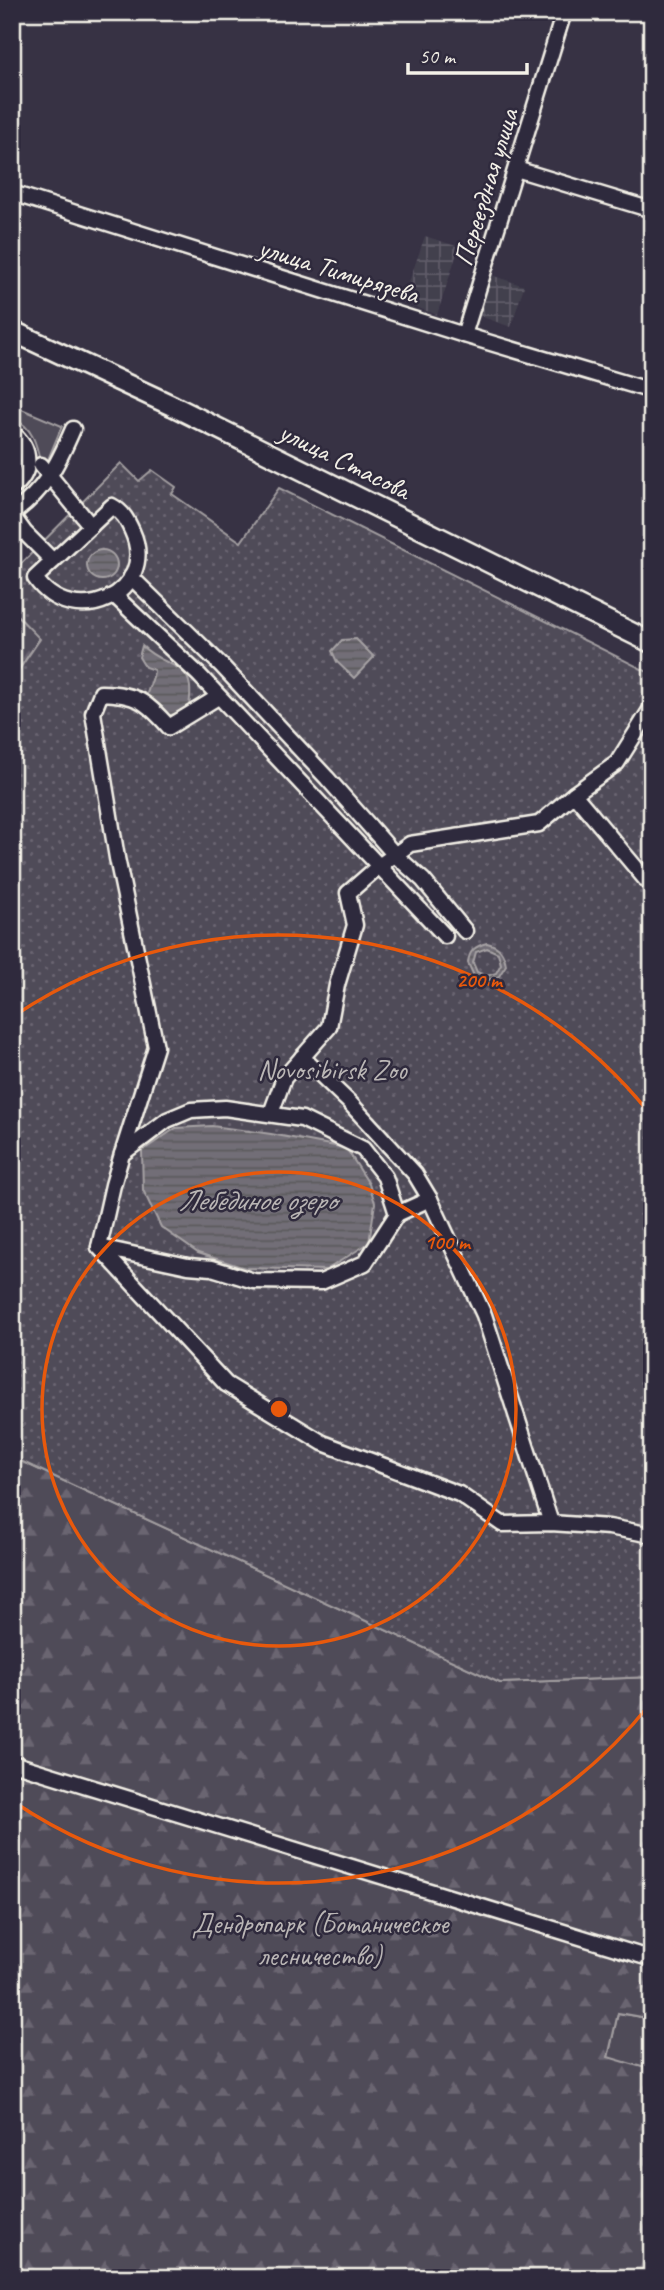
<svg xmlns="http://www.w3.org/2000/svg" width="664" height="2290" font-family="Caveat,sans-serif">
  <style>
    .industrial { fill: url(#industrial-grid) }
    .green { fill: #504b59; stroke: #a29ea0; stroke-width: 2 }
    .forest { fill: url(#forest-firs); stroke: #a29ea0; stroke-width: 2 }
    .park { fill: url(#park-dots); stroke: #a29ea0; stroke-width: 2 }
    .water { fill: url(#water-rules); stroke: #a6a2a4; stroke-width: 2; fill-rule: evenodd }
    .lines { fill: none; stroke-linecap: round; stroke-linejoin: round }
    .street-casing { stroke: #f4f1e8; stroke-width: 19 }
    .secondary-casing { stroke: #f4f1e8; stroke-width: 24 }
    .street { stroke: #2f2a3d; stroke-width: 14 }
    .secondary { stroke: #2f2a3d; stroke-width: 19 }
    .ring { fill: none; stroke: #e8590c; stroke-width: 3.5 }
    .labels { text-anchor: middle; stroke-width: 5; stroke-linejoin: round; paint-order: stroke }
    .street-label { font-size: 28px; fill: #f4f1e8; stroke: #2f2a3d }
    .park-label { font-size: 28px; fill: #bbb7b6; stroke: #2f2a3d }
    .water-label { font-size: 30px; font-style: italic; fill: #bab6b5; stroke: #2f2a3d }
    .centre { fill: #e8590c; stroke: #2f2a3d; stroke-width: 3.5 }
    .ring-label { font-size: 21px; text-anchor: middle; font-weight: bold; fill: #e8590c; stroke: #2f2a3d; stroke-width: 5; stroke-linejoin: round; paint-order: stroke }
  </style>
  <defs>
    <pattern id="industrial-grid" width="8" height="8" patternUnits="userSpaceOnUse" patternTransform="scale(1.75)"><rect width="8" height="8" fill="#433f4e"/><path d="M0 4h8M4 0v8" fill="none" stroke="#5f5b68"/></pattern>
    <pattern id="forest-firs" width="22" height="20" patternUnits="userSpaceOnUse" patternTransform="scale(1.75)"><rect width="22" height="20" fill="#504b59"/><path d="M5 1l3.5 6h-7zM16 11l3.5 6h-7z" fill="#6a6571"/></pattern>
    <pattern id="park-dots" width="8" height="8" patternUnits="userSpaceOnUse" patternTransform="scale(1.75)"><rect width="8" height="8" fill="#504b59"/><path d="M2 2h.1M6 6h.1" fill="none" stroke="#6a6571" stroke-width="1.8" stroke-linecap="round"/></pattern>
    <pattern id="water-rules" width="6" height="5" patternUnits="userSpaceOnUse" patternTransform="scale(1.75)"><rect width="6" height="5" fill="#726e77"/><path d="M0 2.5h6" fill="none" stroke="#5b595c"/></pattern>
  </defs>
  <rect width="100%" height="100%" fill="#373244"/>
  <filter id="ink" filterUnits="userSpaceOnUse"><feTurbulence type="fractalNoise" baseFrequency=".0143" numOctaves="2"/><feDisplacementMap in="SourceGraphic" scale="14" xChannelSelector="R" yChannelSelector="G"/><feConvolveMatrix kernelMatrix="1 2 1 2 8 2 1 2 1" color-interpolation-filters="sRGB"/></filter>
  <g filter="url(#ink)">
    <g class="industrial">
      <path d="M425 236 459 247 437 315 402 302Z"/>
      <path d="M491 275 524 286 511 327 477 315Z"/>
    </g>
    <g class="green">
      <path d="M12 405 62 426 47 462 41 465C37 446 33 425 12 419Z"/>
      <path d="M618 2013 652 2019V2070L608 2058Z"/>
    </g>
    <g class="forest">
      <path d="M12 610 40 638 12 680Z"/>
      <path d="M12 1457 500 1683 652 1677V2019L618 2013 608 2057 652 2070V2278H12Z"/>
    </g>
    <path class="park" d="M121 463 139 481 152 470 176 487 172 494 241 542 279 488 652 674V1677L500 1683 12 1457V680L40 639 12 610V573Z"/>
    <g class="water">
      <circle cx="102" cy="565" r="15"/>
      <path d="M356 639 374 657 354 678 337 662 332 651 342 640Z"/>
      <path d="M142 646C169 672 199 659 188 711L166 716 146 699C147 687 154 681 154 670L145 667 139 657Z"/>
      <path d="M487 943C499 946 504 952 506 965L499 976 486 981 474 976 468 963C469 951 475 946 487 943ZM487 948 498 953 501 964 496 973 487 976 477 972 473 963 476 952Z"/>
      <path d="M212 1126 271 1134 346 1148 369 1184 375 1203 369 1243 326 1270 245 1268 198 1253 161 1227 143 1190 142 1151 176 1128Z"/>
    </g>
    <g class="lines">
      <g class="street-casing">
        <g id="street">
          <path d="M516 169 652 210"/>
          <path d="M12 193 464 335 652 391"/>
          <path d="M464 335 564 12"/>
          <path d="M12 433C32 447 33 474 12 488"/>
          <path d="M41 465 91 526"/>
          <path d="M112 506C123 512 127 520 132 531 160 592 73 634 35 578Z"/>
          <path d="M12 514C45 490 57 466 73 429"/>
          <path d="M12 515 25 533 53 561"/>
          <path d="M131 577 221 665 327 778 395 855 423 880 465 931"/>
          <path d="M115 596 199 675 445 936"/>
          <path d="M574 794 617 763 652 707"/>
          <path d="M302 1057 349 1102 415 1174 430 1199 484 1315 551 1523"/>
          <path d="M225 1108 302 1119 363 1149 385 1177 397 1214 365 1263 321 1282 254 1281 212 1268 188 1266 99 1247 113 1185 122 1154 167 1120 191 1110Z"/>
          <path d="M271 1113 284 1078 329 1027 337 985 355 925 348 893 379 866 410 844 539 824 574 794 652 887"/>
          <path d="M122 1154 156 1047 117 858 93 713 101 693C137 694 146 701 169 727L218 697"/>
          <path d="M397 1214 430 1199"/>
          <path d="M99 1247 226 1384 323 1443 459 1494 502 1524 551 1523 609 1527 652 1535"/>
          <path d="M12 1763 652 1959"/>
        </g>
      </g>
      <g class="secondary-casing">
        <path id="secondary" d="M12 331 173 406 652 643"/>
      </g>
      <use href="#street" class="street"/>
      <use href="#secondary" class="secondary"/>
    </g>
  </g>
  <g class="ring">
    <circle cx="279" cy="1409" r="237"/>
    <path d="M650 1704A474 474 0 0 1 14 1802M14 1016A474 474 0 0 1 650 1114"/>
  </g>
  <g class="labels">
    <g class="street-label">
      <text transform="translate(485 187) rotate(-73)" y="10">Переездная улица</text>
      <text transform="translate(339 270) rotate(17)" y="10">улица Тимирязева</text>
      <text transform="translate(345 460) rotate(26)" y="10">улица Стасова</text>
    </g>
    <g class="park-label">
      <text x="332" y="1079">Novosibirsk Zoo</text>
      <text x="320" y="1933">Дендропарк (Ботаническое<tspan x="320" dy="32">лесничество)</tspan></text>
    </g>
    <g class="water-label">
      <text x="257" y="1210">Лебединое озеро</text>
    </g>
  </g>
  <circle cx="279" cy="1409" r="10" class="centre"/>
  <g class="ring-label">
    <text x="479" y="987">200 m</text>
    <text x="447" y="1249">100 m</text>
  </g>
  <rect width="664" height="2290" fill="none" stroke="#2f2a3d" stroke-width="42"/>
  <rect x="21" y="21" width="622" height="2248" fill="none" stroke="#f4f1e8" stroke-width="2.5" filter="url(#ink)"/>
  <path d="M408 63v10h119v-10" fill="none" stroke="#f4f1e8" stroke-width="3.5"/>
  <text x="419" y="63" font-size="21" fill="#f4f1e8" stroke="#2f2a3d" stroke-width="5" paint-order="stroke">50 m</text>
</svg>
